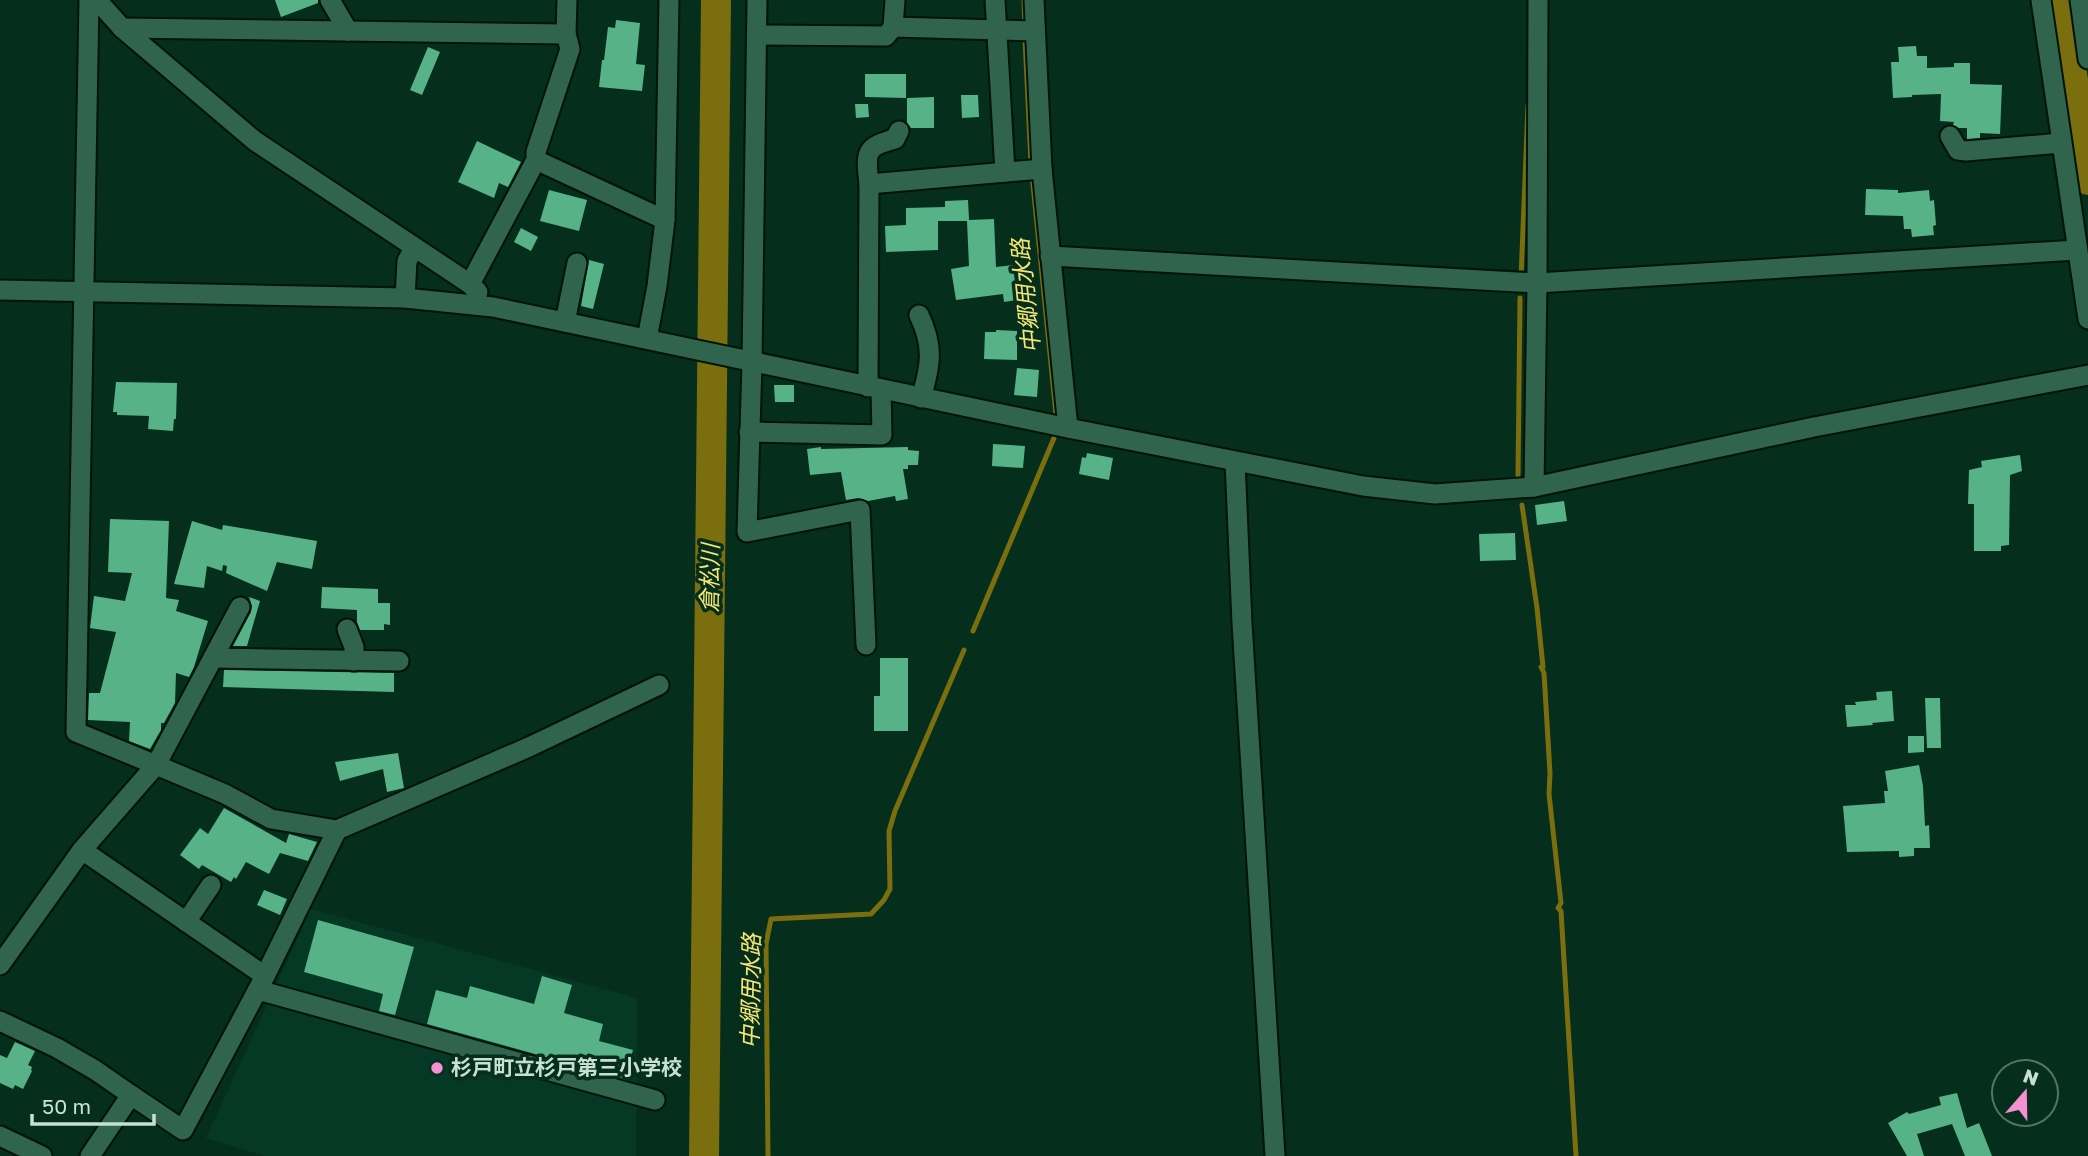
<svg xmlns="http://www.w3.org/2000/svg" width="2088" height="1156" font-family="'Golos Text','Noto Sans JP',sans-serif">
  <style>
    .built { fill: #063925 }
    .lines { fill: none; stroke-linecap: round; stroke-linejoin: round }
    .stream { stroke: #7a6e0e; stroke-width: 5 }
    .river { stroke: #7a6e0e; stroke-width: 30 }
    .building { fill: #58b288 }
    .minor-casing { stroke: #001409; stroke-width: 23 }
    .minor { stroke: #31644c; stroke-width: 19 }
    .poi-dot { fill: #f591d2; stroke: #052e1d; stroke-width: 2.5 }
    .labels { text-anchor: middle; stroke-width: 7; stroke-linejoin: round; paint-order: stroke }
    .poi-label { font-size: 21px; font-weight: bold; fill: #c6e1d2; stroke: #052e1d; text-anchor: start }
    .water-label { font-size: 23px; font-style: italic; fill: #f5e572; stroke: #052e1d }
  </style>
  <rect width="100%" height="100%" fill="#052e1d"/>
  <path class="built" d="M311 909 637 998 636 1156H264L206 1138Z"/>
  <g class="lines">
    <g class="stream">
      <path d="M1024 0 1025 26"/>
      <path d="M1025 38 1031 163"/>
      <path d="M1032 174 1056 414"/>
      <path d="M1521 278 1528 106"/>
      <path d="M1518 475 1520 298"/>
      <path d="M1522 505 1537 608 1543 667H1541L1544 673 1550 773 1549 794 1561 903 1558 908 1561 911 1576 1156"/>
      <path d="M973 631 1054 438"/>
      <path d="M768 1156 766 944 771 919 871 914 884 900 890 889 889 831 895 811 964 650"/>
    </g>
    <g class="river">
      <path d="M2061 0 2088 180"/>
      <path d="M704 1156 716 0"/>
    </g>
  </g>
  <g class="building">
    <path d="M275 0H318V3L281 17Z"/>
    <path d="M616 20 640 23 636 64 645 65 642 91 599 87 602 60H604L608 27 615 28Z"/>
    <path d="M1916 46 1917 56H1927V68L1954 67V63H1970V84L2002 85 2000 134 1980 133V138L1967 139V128H1959L1953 125 1954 122 1940 121 1941 94 1912 95V97L1893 98 1891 62H1899L1898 47Z"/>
    <path d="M428 47 440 52 422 95 410 90Z"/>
    <path d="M865 74H906V98L865 97Z"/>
    <path d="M961 95H978L979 117 962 118Z"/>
    <path d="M934 97V128H911L907 123V98Z"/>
    <path d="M855 104H868L869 117 856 118Z"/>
    <path d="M477 141 521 162 508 187 499 183 494 198 458 182Z"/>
    <path d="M1866 189 1898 190V193L1929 190 1930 201 1934 200 1936 225 1933 226 1934 235 1912 237 1911 229H1904L1903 216 1865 215Z"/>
    <path d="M549 190 587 200 579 231 540 221Z"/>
    <path d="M968 200 969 220 994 219 996 267 1013 265 1017 300 1004 302 1003 294 956 300 951 269 969 266 967 221H938V250L886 252 885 226 906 225V208L945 207V201Z"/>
    <path d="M521 228 538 237 531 251 514 242Z"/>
    <path d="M589 260 604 264 593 309 581 306Z"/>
    <path d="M996 330 1017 331V360L984 359 985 332H996Z"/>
    <path d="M1017 368 1039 370 1037 397 1014 395Z"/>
    <path d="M116 382 177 383 176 419H174L173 431 148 429 149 416 117 415V412H113Z"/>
    <path d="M774 385H794V402H775Z"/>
    <path d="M993 444 1025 446 1023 468 992 466Z"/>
    <path d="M821 447V449L908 447V450L919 451 918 465H908V469H903L908 499 896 501 895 496 868 501 858 498 846 500 841 472 810 475 807 449Z"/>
    <path d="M1087 453 1113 458 1109 480 1079 474 1082 457 1086 458Z"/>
    <path d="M2020 455 2022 471 2010 475 2009 545 2001 546V551H1974V504H1968L1969 470 1982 467 1981 461Z"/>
    <path d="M1564 501 1567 521 1537 525 1535 505Z"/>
    <path d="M110 519 169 521 166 598 179 600 176 611 208 621 194 667 189 677 176 673 175 703 164 723H161V730L150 749 129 741 130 722 88 720 89 693H100L116 632 90 628 94 596 125 601 132 573 108 572Z"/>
    <path d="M192 521 222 530 223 525 317 541 312 569 277 562 267 591 226 573 227 566 223 565 222 571 207 566 204 588 174 584Z"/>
    <path d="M1515 533 1516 560 1480 561 1479 534Z"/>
    <path d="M322 587 378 589V603H390V625L384 624V630H360L357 622V610L321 608Z"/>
    <path d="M249 597 260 601 247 646H233L251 612 252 606Z"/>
    <path d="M880 658H908V731H874V696H880Z"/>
    <path d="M224 670 394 673V692L223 687Z"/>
    <path d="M1892 691 1894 721 1872 723 1873 725 1847 727 1845 705H1856L1855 702 1877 700 1876 692Z"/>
    <path d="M1925 698H1940L1941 748H1927Z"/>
    <path d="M1908 736H1924V752L1908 753Z"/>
    <path d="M398 753 404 788 387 792 383 769 340 781 335 762Z"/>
    <path d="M1919 765 1923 786 1925 826 1929 825 1930 848H1914V856L1899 857V851L1847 852 1843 806 1885 803 1884 791H1888L1885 771Z"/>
    <path d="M224 808 286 843 289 834 317 842 308 861 280 853 269 874 246 862 236 879 234 877 231 882 202 865 199 869 180 855 200 828 208 834Z"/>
    <path d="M264 890 287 899 280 915 257 905Z"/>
    <path d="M318 920 414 947 395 1015 379 1011 383 994 304 972Z"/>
    <path d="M542 976 572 985 564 1013 603 1024 599 1041 633 1050 625 1079 427 1024 436 990 467 998 470 986 534 1004Z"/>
    <path d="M15 1042 35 1051 28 1065 32 1067 31 1070 32 1071 23 1089 15 1085 13 1089 0 1083V1055L7 1058Z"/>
    <path d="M1957 1093 1967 1128 1979 1123 1992 1156H1965L1952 1124 1917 1134 1924 1156H1907L1888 1123 1907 1112 1909 1114 1941 1105 1939 1097Z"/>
  </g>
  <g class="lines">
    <g class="minor-casing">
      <g id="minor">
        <path d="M89 0 76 732 156 765 82 850 265 976"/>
        <path d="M97 0 122 28 255 141 470 284 478 292"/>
        <path d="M330 0 348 31"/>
        <path d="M757 0 752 362 747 532 860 510 866 645"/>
        <path d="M995 0 1005 172"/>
        <path d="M1034 0 1042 169 1068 428"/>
        <path d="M2041 0 2088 319"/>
        <path d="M2080 0 2088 59"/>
        <path d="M893 27 895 0"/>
        <path d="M122 28 566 34 570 49 536 152V160L470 284"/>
        <path d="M566 34 567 0"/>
        <path d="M758 35 886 36 893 27 1034 31"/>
        <path d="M1950 136 1958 150 1966 151 2061 143"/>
        <path d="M536 160 665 220"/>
        <path d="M869 184C866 154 863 147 895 139L899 131"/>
        <path d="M1050 256 1537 283 2077 250"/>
        <path d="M0 290 405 298 493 307 1068 428 1363 486 1435 494 1534 487 1814 427 2088 375"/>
        <path d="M405 298 407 261 414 248"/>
        <path d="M919 315C934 346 931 365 921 398"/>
        <path d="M565 322 577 263"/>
        <path d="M647 339 657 286 665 220 669 0"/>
        <path d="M868 387 869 184 1042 169"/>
        <path d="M749 432 882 435 881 389"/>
        <path d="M1235 461 1242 623 1275 1156"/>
        <path d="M1534 487 1537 283 1538 0"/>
        <path d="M240 607 156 765 225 794 271 819 337 830"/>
        <path d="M347 629 354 647V661"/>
        <path d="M213 658 399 661"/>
        <path d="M186 922 211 885"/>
        <path d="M0 965 82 850"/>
        <path d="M258 990 655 1100"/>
        <path d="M0 1021 57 1048 95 1070 131 1095"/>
        <path d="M0 1136 42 1156"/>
        <path d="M90 1156 131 1095 183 1130 265 976 337 830 529 747 659 685"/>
      </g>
    </g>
    <use href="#minor" class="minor"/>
  </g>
  <circle class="poi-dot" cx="437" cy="1068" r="7"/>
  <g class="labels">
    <g class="poi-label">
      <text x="451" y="1075">杉戸町立杉戸第三小学校</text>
    </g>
    <g class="water-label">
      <text transform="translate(1026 296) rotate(-96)" y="8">中郷用水路</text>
      <text transform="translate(710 578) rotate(-89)" y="8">倉松川</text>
      <text transform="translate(751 991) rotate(-89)" y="8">中郷用水路</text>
    </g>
  </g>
  <g transform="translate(2025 1093) rotate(20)"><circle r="33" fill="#052e1d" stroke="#527665" stroke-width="2"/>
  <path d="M0-5L12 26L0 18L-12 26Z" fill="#f591d2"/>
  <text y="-10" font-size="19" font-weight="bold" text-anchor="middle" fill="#c6e1d2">N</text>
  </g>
  <path d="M32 1114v10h122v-10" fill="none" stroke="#c6e1d2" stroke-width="3.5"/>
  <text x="42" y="1114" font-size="21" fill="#c6e1d2" stroke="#052e1d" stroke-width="5" paint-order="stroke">50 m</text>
</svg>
